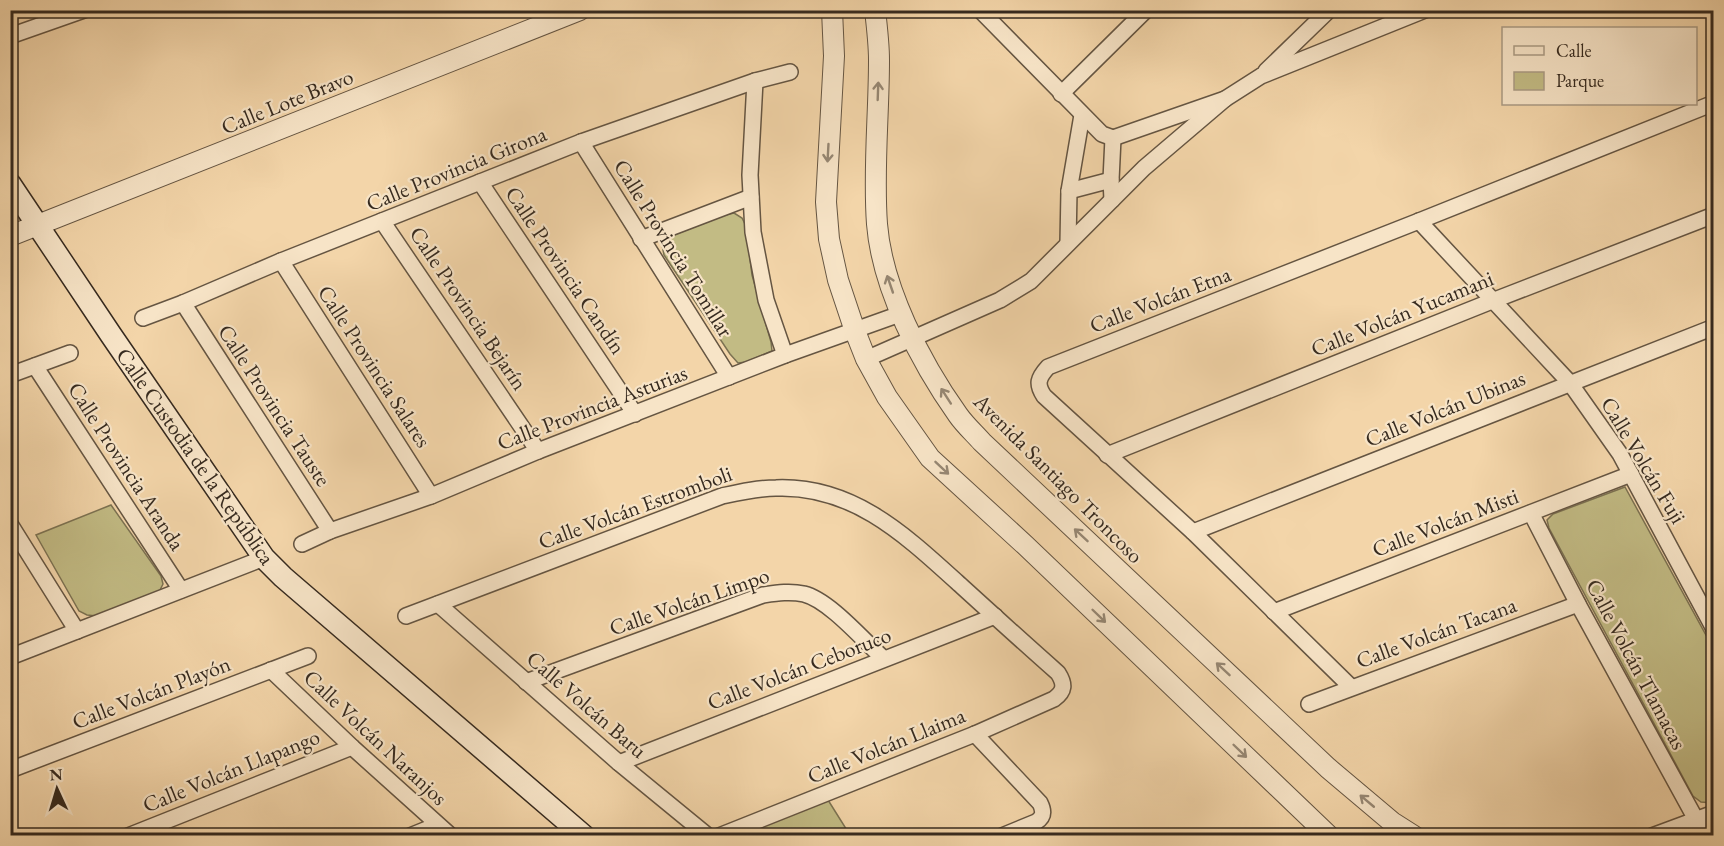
<svg xmlns="http://www.w3.org/2000/svg" width="1724" height="846" font-family="'EB Garamond',serif">
  <style>
    .green { fill: #c2bb84; stroke: #7c7252; stroke-width: 1.5 }
    .lines { fill: none; stroke-linecap: round; stroke-linejoin: round }
    .minor-casing { stroke: #655542; stroke-width: 18 }
    .tertiary-casing { stroke: #655542; stroke-width: 22 }
    .secondary-casing { stroke: #362a1f; stroke-width: 24 }
    .minor { stroke: #f7e4c7; stroke-width: 15 }
    .tertiary { stroke: #f7e4c7; stroke-width: 20 }
    .secondary { stroke: #f7e4c7; stroke-width: 21 }
    .oneway { stroke: #968773 }
    .labels { text-anchor: middle; stroke-width: 4.5; stroke-linejoin: round; paint-order: stroke }
    .street-label { font-size: 22px; fill: #362a1f; stroke: #f7e4c7 }
  </style>
  <rect width="100%" height="100%" fill="#f3d5a9"/>
  <filter id="stains"><feTurbulence type="fractalNoise" baseFrequency=".00333" numOctaves="4"/><feColorMatrix values="0 0 0 0 .2 0 0 0 0 .09 0 0 0 0 .02 0 0 0 .5 -.17"/></filter>
  <radialGradient id="worn" r=".72"><stop offset=".6" stop-color="#630" stop-opacity="0"/><stop offset="1" stop-color="#630" stop-opacity=".3"/></radialGradient>
  <g class="green">
    <path d="M734 213 742 218 746 226 752 275 771 342 772 351 746 362 738 363 730 354 664 255 662 245 666 239 671 236 725 215Z"/>
    <path d="M1625 487 1713 648V803L1701 802 1693 796 1549 528 1547 520 1553 514Z"/>
    <path d="M111 505 161 576 163 584 159 592 97 616 87 615 79 611 36 535Z"/>
    <path d="M828 800 850 835 736 836Z"/>
  </g>
  <g class="lines">
    <g class="minor-casing">
      <g id="minor">
        <path d="M980 10 1102 134 1113 138"/>
        <path d="M10 36 84 10"/>
        <path d="M1266 71 1329 10"/>
        <path d="M755 81 750 175 753 232 766 300 785 355"/>
        <path d="M1061 94 1146 10"/>
        <path d="M1113 138 1225 99 1261 76 1425 10"/>
        <path d="M581 142 729 377"/>
        <path d="M480 182 635 414"/>
        <path d="M1069 191 1111 180"/>
        <path d="M1112 200 1111 180 1113 138"/>
        <path d="M382 221 538 451"/>
        <path d="M1419 221 1570 383 1620 454 1714 629"/>
        <path d="M641 239 751 197"/>
        <path d="M1068 243 1069 191 1082 115"/>
        <path d="M281 261 431 496"/>
        <path d="M183 303 330 531"/>
        <path d="M143 318 183 303 281 261 581 142 755 81 790 72"/>
        <path d="M866 359 1000 300 1031 281 1144 168 1225 99"/>
        <path d="M35 366 181 590"/>
        <path d="M10 375 70 353"/>
        <path d="M1107 455 1492 301 1714 215"/>
        <path d="M1531 513 1578 604 1705 836"/>
        <path d="M10 524 77 631"/>
        <path d="M1193 532 1714 327"/>
        <path d="M302 544 330 531 431 496 538 451 785 355 900 314"/>
        <path d="M438 604 619 763 708 836"/>
        <path d="M1274 612 1631 474"/>
        <path d="M406 616 722 496C740 492 757 488 776 488 852 485 904 534 957 582 990 612 1024 643 1058 673 1065 684 1065 691 1054 699L975 734 719 836"/>
        <path d="M10 657 264 558"/>
        <path d="M271 670 352 747 451 836"/>
        <path d="M526 682 763 595C777 593 790 591 804 594 829 600 864 641 883 658"/>
        <path d="M1351 687 1193 532 1044 396C1036 384 1038 378 1048 367L1419 221 1714 103"/>
        <path d="M1309 704 1578 604"/>
        <path d="M975 734 1040 803C1044 811 1044 817 1036 822L1002 836"/>
        <path d="M619 763 995 616"/>
        <path d="M10 770 308 656"/>
        <path d="M128 836 352 747"/>
        <path d="M410 836 437 825"/>
        <path d="M1652 836 1714 813"/>
      </g>
    </g>
    <g class="tertiary-casing">
      <g id="tertiary">
        <path d="M832 10 834 56 826 202 829 239 838 280 855 331 866 359 887 397 930 458 1025 545 1329 836"/>
        <path d="M875 10C877 27 879 44 879 60 879 115 873 170 877 224 882 288 921 363 958 415 965 425 974 433 982 442L1328 768 1392 822 1414 836"/>
        <path d="M10 236 580 10"/>
      </g>
    </g>
    <g class="secondary-casing">
      <path id="secondary" d="M10 184 111 335 264 558 283 577 584 836"/>
    </g>
    <use href="#minor" class="minor"/>
    <use href="#tertiary" class="tertiary"/>
    <use href="#secondary" class="secondary"/>
  </g>
  <defs><path id="oneway-shaft" d="M-6 0H5M1.5-3L5.5 0L1.5 3" fill="none" stroke-width="1.6" stroke-linecap="round" stroke-linejoin="round" transform="scale(1.5)"/></defs>
  <g class="oneway">
    <use href="#oneway-shaft" transform="translate(878 91) rotate(-88)"/>
    <use href="#oneway-shaft" transform="translate(828 153) rotate(93)"/>
    <use href="#oneway-shaft" transform="translate(890 284) rotate(-109)"/>
    <use href="#oneway-shaft" transform="translate(946 396) rotate(-123)"/>
    <use href="#oneway-shaft" transform="translate(942 468) rotate(43)"/>
    <use href="#oneway-shaft" transform="translate(1081 535) rotate(-137)"/>
    <use href="#oneway-shaft" transform="translate(1099 616) rotate(44)"/>
    <use href="#oneway-shaft" transform="translate(1223 669) rotate(-137)"/>
    <use href="#oneway-shaft" transform="translate(1240 751) rotate(44)"/>
    <use href="#oneway-shaft" transform="translate(1367 801) rotate(-140)"/>
  </g>
  <g class="labels">
    <g class="street-label">
      <text transform="translate(287 101) rotate(-22)" y="8">Calle Lote Bravo</text>
      <text transform="translate(456 168) rotate(-22)" y="8">Calle Provincia Girona</text>
      <text transform="translate(674 248) rotate(58)" y="8">Calle Provincia Tomillar</text>
      <text transform="translate(566 270) rotate(56)" y="8">Calle Provincia Candín</text>
      <text transform="translate(1160 299) rotate(-21)" y="8">Calle Volcán Etna</text>
      <text transform="translate(469 308) rotate(56)" y="8">Calle Provincia Bejarín</text>
      <text transform="translate(1402 313) rotate(-22)" y="8">Calle Volcán Yucamani</text>
      <text transform="translate(375 366) rotate(57)" y="8">Calle Provincia Salares</text>
      <text transform="translate(275 405) rotate(57)" y="8">Calle Provincia Tauste</text>
      <text transform="translate(592 407) rotate(-21)" y="8">Calle Provincia Asturias</text>
      <text transform="translate(1445 408) rotate(-22)" y="8">Calle Volcán Ubinas</text>
      <text transform="translate(196 456) rotate(55)" y="8">Calle Custodia de la República</text>
      <text transform="translate(1644 460) rotate(59)" y="8">Calle Volcán Fuji</text>
      <text transform="translate(127 466) rotate(57)" y="8">Calle Provincia Aranda</text>
      <text transform="translate(1059 478) rotate(45)" y="8">Avenida Santiago Troncoso</text>
      <text transform="translate(635 507) rotate(-20)" y="8">Calle Volcán Estromboli</text>
      <text transform="translate(1445 522) rotate(-21)" y="8">Calle Volcán Misti</text>
      <text transform="translate(689 601) rotate(-19)" y="8">Calle Volcán Limpo</text>
      <text transform="translate(1436 632) rotate(-20)" y="8">Calle Volcán Tacana</text>
      <text transform="translate(1637 664) rotate(62)" y="8">Calle Volcán Tlamacas</text>
      <text transform="translate(799 668) rotate(-21)" y="8">Calle Volcán Ceboruco</text>
      <text transform="translate(151 692) rotate(-21)" y="8">Calle Volcán Playón</text>
      <text transform="translate(587 704) rotate(41)" y="8">Calle Volcán Baru</text>
      <text transform="translate(376 737) rotate(43)" y="8">Calle Volcán Naranjos</text>
      <text transform="translate(886 745) rotate(-22)" y="8">Calle Volcán Llaima</text>
      <text transform="translate(231 770) rotate(-22)" y="8">Calle Volcán Llapango</text>
    </g>
  </g>
  <rect width="1724" height="846" fill="none" stroke="#f3d5a9" stroke-width="36"/>
  <rect x="12" y="12" width="1700" height="822" fill="none" stroke="#362a1f" stroke-width="3"/>
  <rect x="18" y="18" width="1688" height="810" fill="none" stroke="#362a1f" stroke-width="1.5"/>
  <rect x="1502" y="27" width="195" height="78" fill="#f7e4c7" stroke="#aa9a84" stroke-width="1.5"/>
  <rect x="1514" y="46" width="30" height="9" fill="#f7e4c7" stroke="#aa9a84" stroke-width="1.5"/>
  <text x="1556" y="57" font-size="18" fill="#362a1f">Calle</text>
  <rect x="1514" y="72" width="30" height="18" fill="#c2bb84" stroke="#aa9a84" stroke-width="1.5"/>
  <text x="1556" y="87" font-size="18" fill="#362a1f">Parque</text>
  <g transform="translate(57 789) rotate(356)" stroke="#f7e4c7" stroke-width="4.5" paint-order="stroke">
  <path d="M0-4.5L10 22L0 15L-10 22Z" fill="#362a1f"/>
  <text y="-9" font-size="16" font-weight="bold" text-anchor="middle" fill="#362a1f">N</text>
  </g>
  <rect width="100%" height="100%" filter="url(#stains)"/>
  <rect width="100%" height="100%" fill="url(#worn)"/>
</svg>
